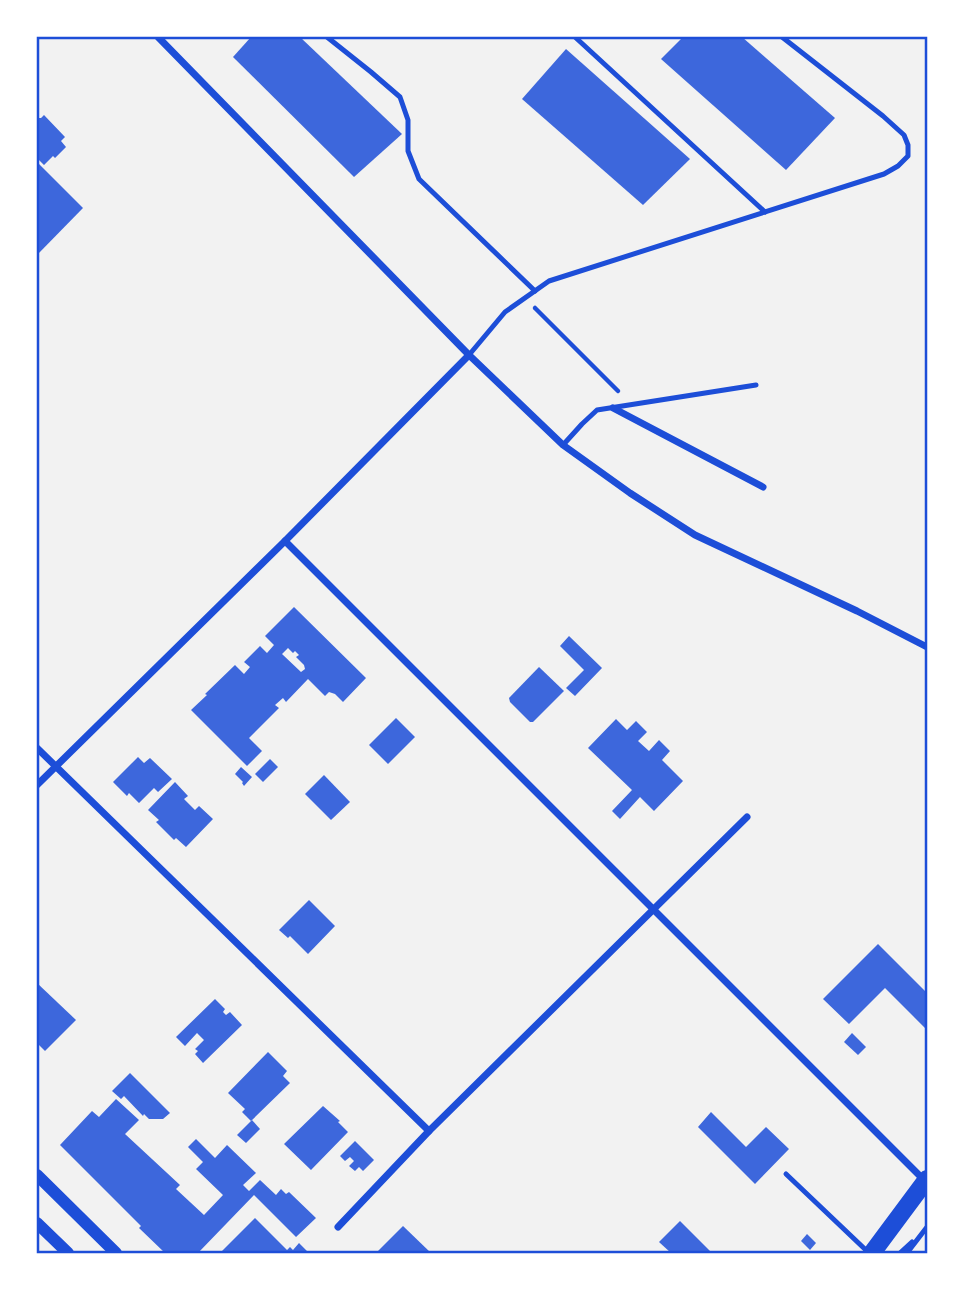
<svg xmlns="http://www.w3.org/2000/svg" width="964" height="1290" font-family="Lora,serif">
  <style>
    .building { fill: #3d67dc; fill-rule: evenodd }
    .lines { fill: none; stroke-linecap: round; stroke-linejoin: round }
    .path { stroke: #1d4ed8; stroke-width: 4.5 }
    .service { stroke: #1d4ed8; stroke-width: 5 }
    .minor { stroke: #1d4ed8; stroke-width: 7 }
    .tertiary { stroke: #1d4ed8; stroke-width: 12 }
    .primary { stroke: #1d4ed8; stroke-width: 18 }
    .neatline { fill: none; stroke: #1d4ed8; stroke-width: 2.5 }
  </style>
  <rect width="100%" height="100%" fill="#f2f2f2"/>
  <g class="building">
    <path d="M251 37H300L402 134 354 177 233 57Z"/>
    <path d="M683 37H742L835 118 786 170 661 59Z"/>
    <path d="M566 49 690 159 643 205 522 99Z"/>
    <path d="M44 115 65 137 61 141 66 147 55 158 53 156 44 165 37 158V118H41Z"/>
    <path d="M37 162 83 208 37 255Z"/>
    <path d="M294 607 366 678 343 702 335 694 329 692 325 696 308 679 286 702 283 698 275 705 279 708 249 738 262 751 247 766 191 710 207 695 205 694 235 665 244 674 250 667 244 662 260 646 267 653 274 645 265 636ZM288 648 293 653 295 651 299 655 296 657 304 665 305 669 301 672 282 654Z"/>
    <path d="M569 636 602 668 575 696 566 688 584 670 560 646Z"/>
    <path d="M539 667 564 691 533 722H530L510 702 509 698Z"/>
    <path d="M396 718 415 737 388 764 369 745Z"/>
    <path d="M616 719 627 730 636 721 647 732 638 741 649 751 659 740 670 751 662 760 683 781 654 811 640 797 620 819 612 811 632 790 588 748Z"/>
    <path d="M138 757 144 763 150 758 172 779 158 792 154 788 139 803 129 793 127 796 113 782Z"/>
    <path d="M270 759 278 767 263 782 255 774Z"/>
    <path d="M241 767 252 777 244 786 242 783 243 782 235 774Z"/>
    <path d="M324 775 350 802 331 820 305 794Z"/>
    <path d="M175 782 188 796 184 799 195 810 199 806 213 819 186 847 176 838 174 840 156 822 159 820 148 810Z"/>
    <path d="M309 900 335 926 308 954 290 936 288 938 279 930Z"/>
    <path d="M878 944 927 993V1030L885 988 849 1024 823 999Z"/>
    <path d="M37 983 76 1020 45 1051 37 1043Z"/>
    <path d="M215 999 225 1009 223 1012 226 1015 230 1012 242 1025 203 1063 195 1054 198 1051 195 1049 204 1040 197 1033 185 1046 176 1037Z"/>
    <path d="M852 1033 866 1047 858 1055 844 1042Z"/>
    <path d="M268 1052 287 1071 283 1076 290 1083 251 1121 242 1112 245 1109 228 1093Z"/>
    <path d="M130 1073 170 1113 163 1119H149L144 1114 143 1116 124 1096 121 1099 112 1091Z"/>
    <path d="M116 1099 139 1120 125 1134 180 1185 176 1189 204 1215 223 1195 196 1169 203 1162 188 1147 196 1139 215 1158 227 1145 256 1173 243 1185 249 1191 260 1180 276 1195 281 1189 286 1194 289 1192 316 1218 296 1237 254 1195 198 1253H172L170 1251 165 1253 139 1228 141 1226 60 1145 92 1111 99 1117Z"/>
    <path d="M323 1106 340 1121 338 1122 348 1132 311 1170 284 1144Z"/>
    <path d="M711 1112 746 1147 766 1127 789 1149 755 1184 698 1127Z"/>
    <path d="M252 1120 260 1129 246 1143 237 1135Z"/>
    <path d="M355 1141 374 1160 363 1171 359 1167 355 1171 349 1166 354 1161 350 1157 345 1161 340 1156Z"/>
    <path d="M255 1218 287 1250 290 1247 293 1250 299 1243 309 1253H220Z"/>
    <path d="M680 1221 712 1253H671L659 1242Z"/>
    <path d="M403 1226 431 1253H376Z"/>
    <path d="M807 1234 816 1243 810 1250 801 1241Z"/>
  </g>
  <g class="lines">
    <path class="path" d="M535 308 618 391"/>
    <g class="service">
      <path d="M327 37 371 72 400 97 408 120V151L419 179 535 291"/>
      <path d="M575 37 765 212"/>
      <path d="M469 355 505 312 549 281 884 174 898 166 908 156V145L904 135 883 116 782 37"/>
      <path d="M563 445 582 424 597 410 756 385"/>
      <path d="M786 1174 869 1253"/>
      <path d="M900 1253 912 1242"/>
      <path d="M907 1253 927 1227"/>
    </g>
    <g class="minor">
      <path d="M158 37 469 355 563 445 630 493 695 535 857 611 927 647"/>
      <path d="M613 408 763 487"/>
      <path d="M285 541 925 1181"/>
      <path d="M37 748 429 1131"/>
      <path d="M37 785 285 541 469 355"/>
      <path d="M338 1227 429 1131 747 817"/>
    </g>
    <g class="tertiary">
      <path d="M37 1175 116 1253"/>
      <path d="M37 1223 68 1253"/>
    </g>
    <path class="primary" d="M872 1253 927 1179"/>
  </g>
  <rect width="964" height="1290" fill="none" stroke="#ffffff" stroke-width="77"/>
  <rect x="38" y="38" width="888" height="1214" class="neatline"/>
</svg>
